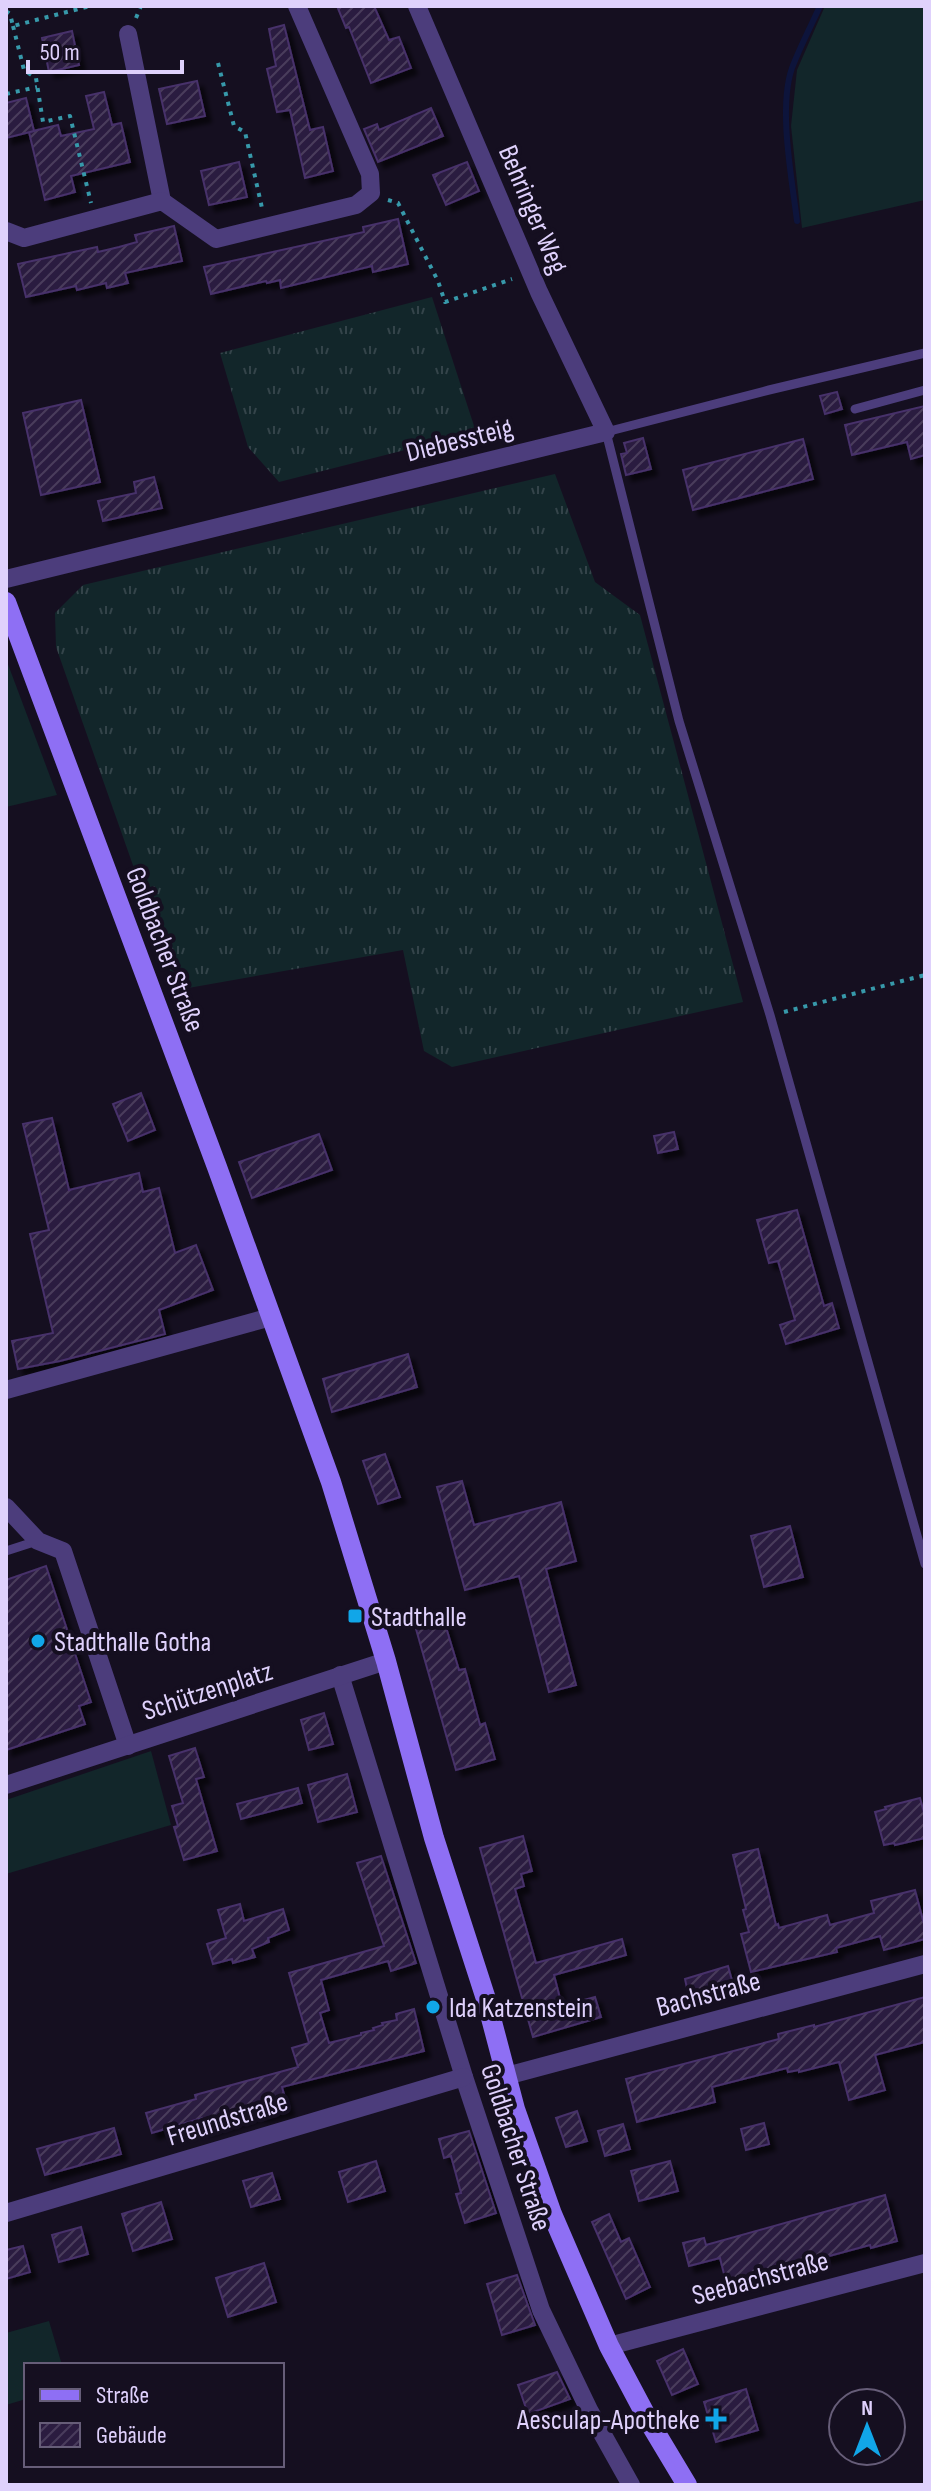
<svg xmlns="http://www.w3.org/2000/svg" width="931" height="2491" font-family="'Sofia Sans Condensed',sans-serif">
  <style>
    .grass { fill: url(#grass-tufts) }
    .garden { fill: #12262a }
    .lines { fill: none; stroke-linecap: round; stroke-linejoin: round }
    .stream { stroke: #0d143b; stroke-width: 6 }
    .building { fill: url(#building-hatch); stroke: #47306a; stroke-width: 2; filter: url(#shadow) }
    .path { stroke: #3799aa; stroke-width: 4; stroke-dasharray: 4 6; stroke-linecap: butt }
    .service { stroke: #4c3d7c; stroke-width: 9 }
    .minor { stroke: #4c3d7c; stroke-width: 18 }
    .secondary { stroke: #8e6ff4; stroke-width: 20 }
    .poi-dot { fill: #11a6e8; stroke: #150f20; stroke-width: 3 }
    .labels { text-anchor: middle; stroke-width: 8; stroke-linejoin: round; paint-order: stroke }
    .street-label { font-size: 28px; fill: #dfd1fc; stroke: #150f20 }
    .poi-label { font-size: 28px; fill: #dfd1fc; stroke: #150f20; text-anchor: start }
  </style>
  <defs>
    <pattern id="grass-tufts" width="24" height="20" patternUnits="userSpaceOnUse" patternTransform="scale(2)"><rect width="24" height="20" fill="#12262a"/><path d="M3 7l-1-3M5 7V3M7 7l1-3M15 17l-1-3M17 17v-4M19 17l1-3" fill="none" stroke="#34444a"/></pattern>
    <pattern id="building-hatch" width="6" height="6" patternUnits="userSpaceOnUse" patternTransform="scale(2)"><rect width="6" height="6" fill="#2b1c40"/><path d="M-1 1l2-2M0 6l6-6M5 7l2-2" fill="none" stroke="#493c5c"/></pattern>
    <filter id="shadow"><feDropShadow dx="6" dy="6" stdDeviation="2" flood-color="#0009"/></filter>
  </defs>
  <rect width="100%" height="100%" fill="#150f20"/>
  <g class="grass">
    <path d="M432 297 476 432 279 482 248 447 220 353Z"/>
    <path d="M555 474 595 582 640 615 743 1002 452 1067 424 1051 403 950 177 990 56 647 55 613 83 585Z"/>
  </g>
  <g class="garden">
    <path d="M825 6H925V200L802 228 791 126 797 70Z"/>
    <path d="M6 659 57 795 6 807Z"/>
    <path d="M151 1751 171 1825 6 1874V1800Z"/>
    <path d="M49 2321 62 2365H26V2399L6 2405V2333Z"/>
  </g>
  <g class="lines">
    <path class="stream" d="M797 221C792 179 778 108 792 68 800 47 811 26 820 6"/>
  </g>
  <g class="building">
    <path d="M337 6H374L389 40 399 37 411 68 371 83 349 27 346 28Z"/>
    <path d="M284 25 310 130 323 127 333 171 305 178 290 110 277 112 267 69 276 66 269 29Z"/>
    <path d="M72 31 79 65 49 72 42 38Z"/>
    <path d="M197 81 205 116 167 124 159 89Z"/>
    <path d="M104 92 112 125 121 123 130 162 71 176 75 192 45 200 29 132 58 125 61 136 94 129 86 96Z"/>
    <path d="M26 98 34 131 6 138V103Z"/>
    <path d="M431 108 443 136 378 162 364 129 377 124 379 130Z"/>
    <path d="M239 162 247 197 209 205 201 171Z"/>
    <path d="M467 162 479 191 446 205 433 175Z"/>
    <path d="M398 219 408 264 373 272 372 266 281 288 280 280 267 283 266 281 211 294 204 267 364 232 363 227Z"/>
    <path d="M174 226 182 261 125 273 128 283 107 288 106 283 77 290 76 286 26 297 18 264 97 247 98 252 119 247 137 242 135 235Z"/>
    <path d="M837 392 842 409 825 414 820 396Z"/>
    <path d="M81 400 100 482 41 495 23 413Z"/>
    <path d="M925 406V455L911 459 907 442 852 455 845 425Z"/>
    <path d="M643 438 651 469 626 475 621 454 627 453 624 443Z"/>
    <path d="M803 439 813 479 693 510 683 470Z"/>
    <path d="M154 477 162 508 103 521 98 501 136 493 134 482Z"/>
    <path d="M141 1093 155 1130 128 1141 113 1104Z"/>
    <path d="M52 1118 69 1190 139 1173 143 1192 159 1188 175 1253 196 1245 213 1290 159 1310 165 1334 60 1361 18 1369 12 1341 53 1333 30 1234 49 1230 23 1124Z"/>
    <path d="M674 1132 678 1149 658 1153 654 1136Z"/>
    <path d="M319 1134 332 1170 252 1198 239 1162Z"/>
    <path d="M797 1210 824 1306 832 1303 839 1328 786 1344 780 1325 795 1320 778 1261 769 1263 757 1220Z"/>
    <path d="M408 1354 417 1387 332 1412 323 1379Z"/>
    <path d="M385 1454 400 1497 378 1504 363 1461Z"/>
    <path d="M462 1481 474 1525 561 1502 576 1561 546 1569 576 1685 549 1692 519 1576 465 1590 437 1487Z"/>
    <path d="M790 1526 803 1577 764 1587 751 1536Z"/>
    <path d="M46 1566 91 1702 79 1706 85 1724 6 1750V1580Z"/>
    <path d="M442 1614 459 1670 465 1669 480 1725 485 1723 495 1759 456 1770 414 1622Z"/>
    <path d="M324 1713 333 1744 309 1750 301 1720Z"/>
    <path d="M195 1748 204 1777 196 1779 217 1851 184 1860 174 1827 178 1826 172 1806 183 1803 169 1756Z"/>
    <path d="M347 1774 357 1812 318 1822 308 1785Z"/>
    <path d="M298 1788 302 1803 241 1819 237 1804Z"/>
    <path d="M920 1798 925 1816V1838L895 1845 894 1843 884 1845 875 1812 886 1809 885 1807Z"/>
    <path d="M523 1836 532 1871 521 1874 524 1886 515 1889 536 1963 622 1939 626 1955 554 1975 562 2006 595 1997 601 2017 533 2037 480 1848Z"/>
    <path d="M758 1849 776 1925 778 1924 779 1928 827 1915 830 1925 874 1913 871 1901 915 1890 925 1928V1939L884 1950 880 1936 836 1948 837 1952 751 1972 741 1934 749 1932 743 1910 746 1909 733 1855Z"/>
    <path d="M381 1856 416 1963 391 1971 388 1961 321 1980 329 2010 320 2013 329 2043 361 2035V2033L374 2030 373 2028 383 2025 382 2023 397 2020 396 2014 414 2009 424 2051 282 2087 288 2109 260 2116 259 2114 205 2130 202 2118 152 2133 146 2113 196 2099 195 2095 298 2067 292 2048 309 2043 289 1973 384 1946 357 1863Z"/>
    <path d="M240 1904 244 1921 283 1909 289 1930 268 1938 269 1942 252 1949 255 1957 233 1963 232 1959 213 1964 207 1944 226 1938 218 1910Z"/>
    <path d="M728 1966 733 1984 689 1998 685 1979Z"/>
    <path d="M925 1997V2042L875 2055 885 2090 849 2100 839 2062 799 2072V2070L788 2072 787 2068 712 2087 715 2102 637 2122 626 2079 779 2039 778 2034 814 2025V2027Z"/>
    <path d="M577 2111 587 2141 566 2147 556 2118Z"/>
    <path d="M764 2123 769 2144 746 2150 741 2129Z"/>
    <path d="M623 2124 630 2149 605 2156 598 2131Z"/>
    <path d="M114 2128 121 2154 45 2175 37 2149Z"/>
    <path d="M469 2131 496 2213 465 2223 456 2194 461 2193 451 2156 444 2158 439 2139Z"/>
    <path d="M376 2161 385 2191 348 2202 339 2172Z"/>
    <path d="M670 2161 678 2191 639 2201 631 2171Z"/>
    <path d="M272 2173 280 2199 251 2207 243 2181Z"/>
    <path d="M885 2195 897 2241 871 2248 870 2245 781 2269 782 2272 727 2286 720 2258 689 2266 683 2243 704 2238 706 2245Z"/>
    <path d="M161 2202 172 2239 133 2251 122 2214Z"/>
    <path d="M609 2214 621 2242 629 2238 650 2287 626 2299 592 2222Z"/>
    <path d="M81 2227 88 2254 59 2262 52 2235Z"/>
    <path d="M23 2246 30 2272 6 2279V2250Z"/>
    <path d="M264 2263 276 2302 228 2317 216 2278Z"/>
    <path d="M517 2275 535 2325 502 2335 487 2284Z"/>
    <path d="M683 2349 698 2384 672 2395 657 2361Z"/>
    <path d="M557 2372 570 2399 528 2414 518 2385Z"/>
    <path d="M746 2389 758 2430 716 2442 704 2402Z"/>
  </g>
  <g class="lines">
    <g class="path">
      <path d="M6 11 10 14 13 26 90 6"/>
      <path d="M136 18 141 6"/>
      <path d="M13 26 24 70 36 78 43 122 70 116 91 203"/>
      <path d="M218 63 234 126 245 132 262 208"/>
      <path d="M6 94 37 87"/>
      <path d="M388 200 398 203 438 281 445 302 512 279"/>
      <path d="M784 1012 925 975"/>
    </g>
    <g class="service">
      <path d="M925 353 769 390 606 432 679 721 770 1015 925 1564"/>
      <path d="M855 409 925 390"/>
      <path d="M6 1551 37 1541"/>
    </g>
    <g class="minor">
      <path d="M128 34 162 201"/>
      <path d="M6 231 24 238 162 201 216 239 356 205 371 193 370 174 297 6"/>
      <path d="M6 579 606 432 539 292 417 6"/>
      <path d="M6 1390 271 1317"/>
      <path d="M6 1507 38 1541 63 1551 128 1746"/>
      <path d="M340 1675 464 2077 541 2310 589 2410 631 2485"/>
      <path d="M6 1785 386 1661"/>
      <path d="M506 2076 925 1964"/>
      <path d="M6 2213 464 2077"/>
      <path d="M609 2346 925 2263"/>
    </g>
    <path class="secondary" d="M6 602 217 1167 331 1482 386 1661 434 1838 486 1999 515 2109 552 2214 609 2346 651 2425 687 2485"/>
  </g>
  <g class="poi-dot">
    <rect x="347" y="1608" width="16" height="16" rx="4"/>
    <circle cx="38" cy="1641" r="8"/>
    <circle cx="433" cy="2007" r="8"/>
    <path d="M712 2407h8v8h8v8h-8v8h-8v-8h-8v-8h8z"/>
  </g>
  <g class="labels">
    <g class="street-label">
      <text transform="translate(534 209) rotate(67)" y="10">Behringer Weg</text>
      <text transform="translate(459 439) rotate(-14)" y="10">Diebessteig</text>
      <text transform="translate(166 949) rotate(69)" y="10">Goldbacher Straße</text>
      <text transform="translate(207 1690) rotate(-18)" y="10">Schützenplatz</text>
      <text transform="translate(708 1993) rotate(-15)" y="10">Bachstraße</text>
      <text transform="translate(227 2118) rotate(-17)" y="10">Freundstraße</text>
      <text transform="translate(517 2147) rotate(72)" y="10">Goldbacher Straße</text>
      <text transform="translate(760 2277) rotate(-15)" y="10">Seebachstraße</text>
    </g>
    <g class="poi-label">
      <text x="371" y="1626">Stadthalle</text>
      <text x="54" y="1651">Stadthalle Gotha</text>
      <text x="449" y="2017">Ida Katzenstein</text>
      <text x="700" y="2429" text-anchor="end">Aesculap-Apotheke</text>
    </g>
  </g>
  <rect width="931" height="2491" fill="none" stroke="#dfd1fc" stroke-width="16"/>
  <rect x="24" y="2363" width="260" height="104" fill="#150f20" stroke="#665d78" stroke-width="2"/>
  <rect x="40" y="2389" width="40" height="12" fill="#8e6ff4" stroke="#665d78" stroke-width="2"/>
  <text x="96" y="2403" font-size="24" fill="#dfd1fc">Straße</text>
  <rect x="40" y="2423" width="40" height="24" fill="url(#building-hatch)" stroke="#665d78" stroke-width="2"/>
  <text x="96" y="2443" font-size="24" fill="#dfd1fc">Gebäude</text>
  <g transform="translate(867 2427)"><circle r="38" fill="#150f20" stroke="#665d78" stroke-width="2"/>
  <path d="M0-6L14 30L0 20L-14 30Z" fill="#11a6e8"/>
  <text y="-12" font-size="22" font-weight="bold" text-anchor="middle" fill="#dfd1fc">N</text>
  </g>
  <path d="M28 60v12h154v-12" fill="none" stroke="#dfd1fc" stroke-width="4"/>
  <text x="40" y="60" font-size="24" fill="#dfd1fc" stroke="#150f20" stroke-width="6" paint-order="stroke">50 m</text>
</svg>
